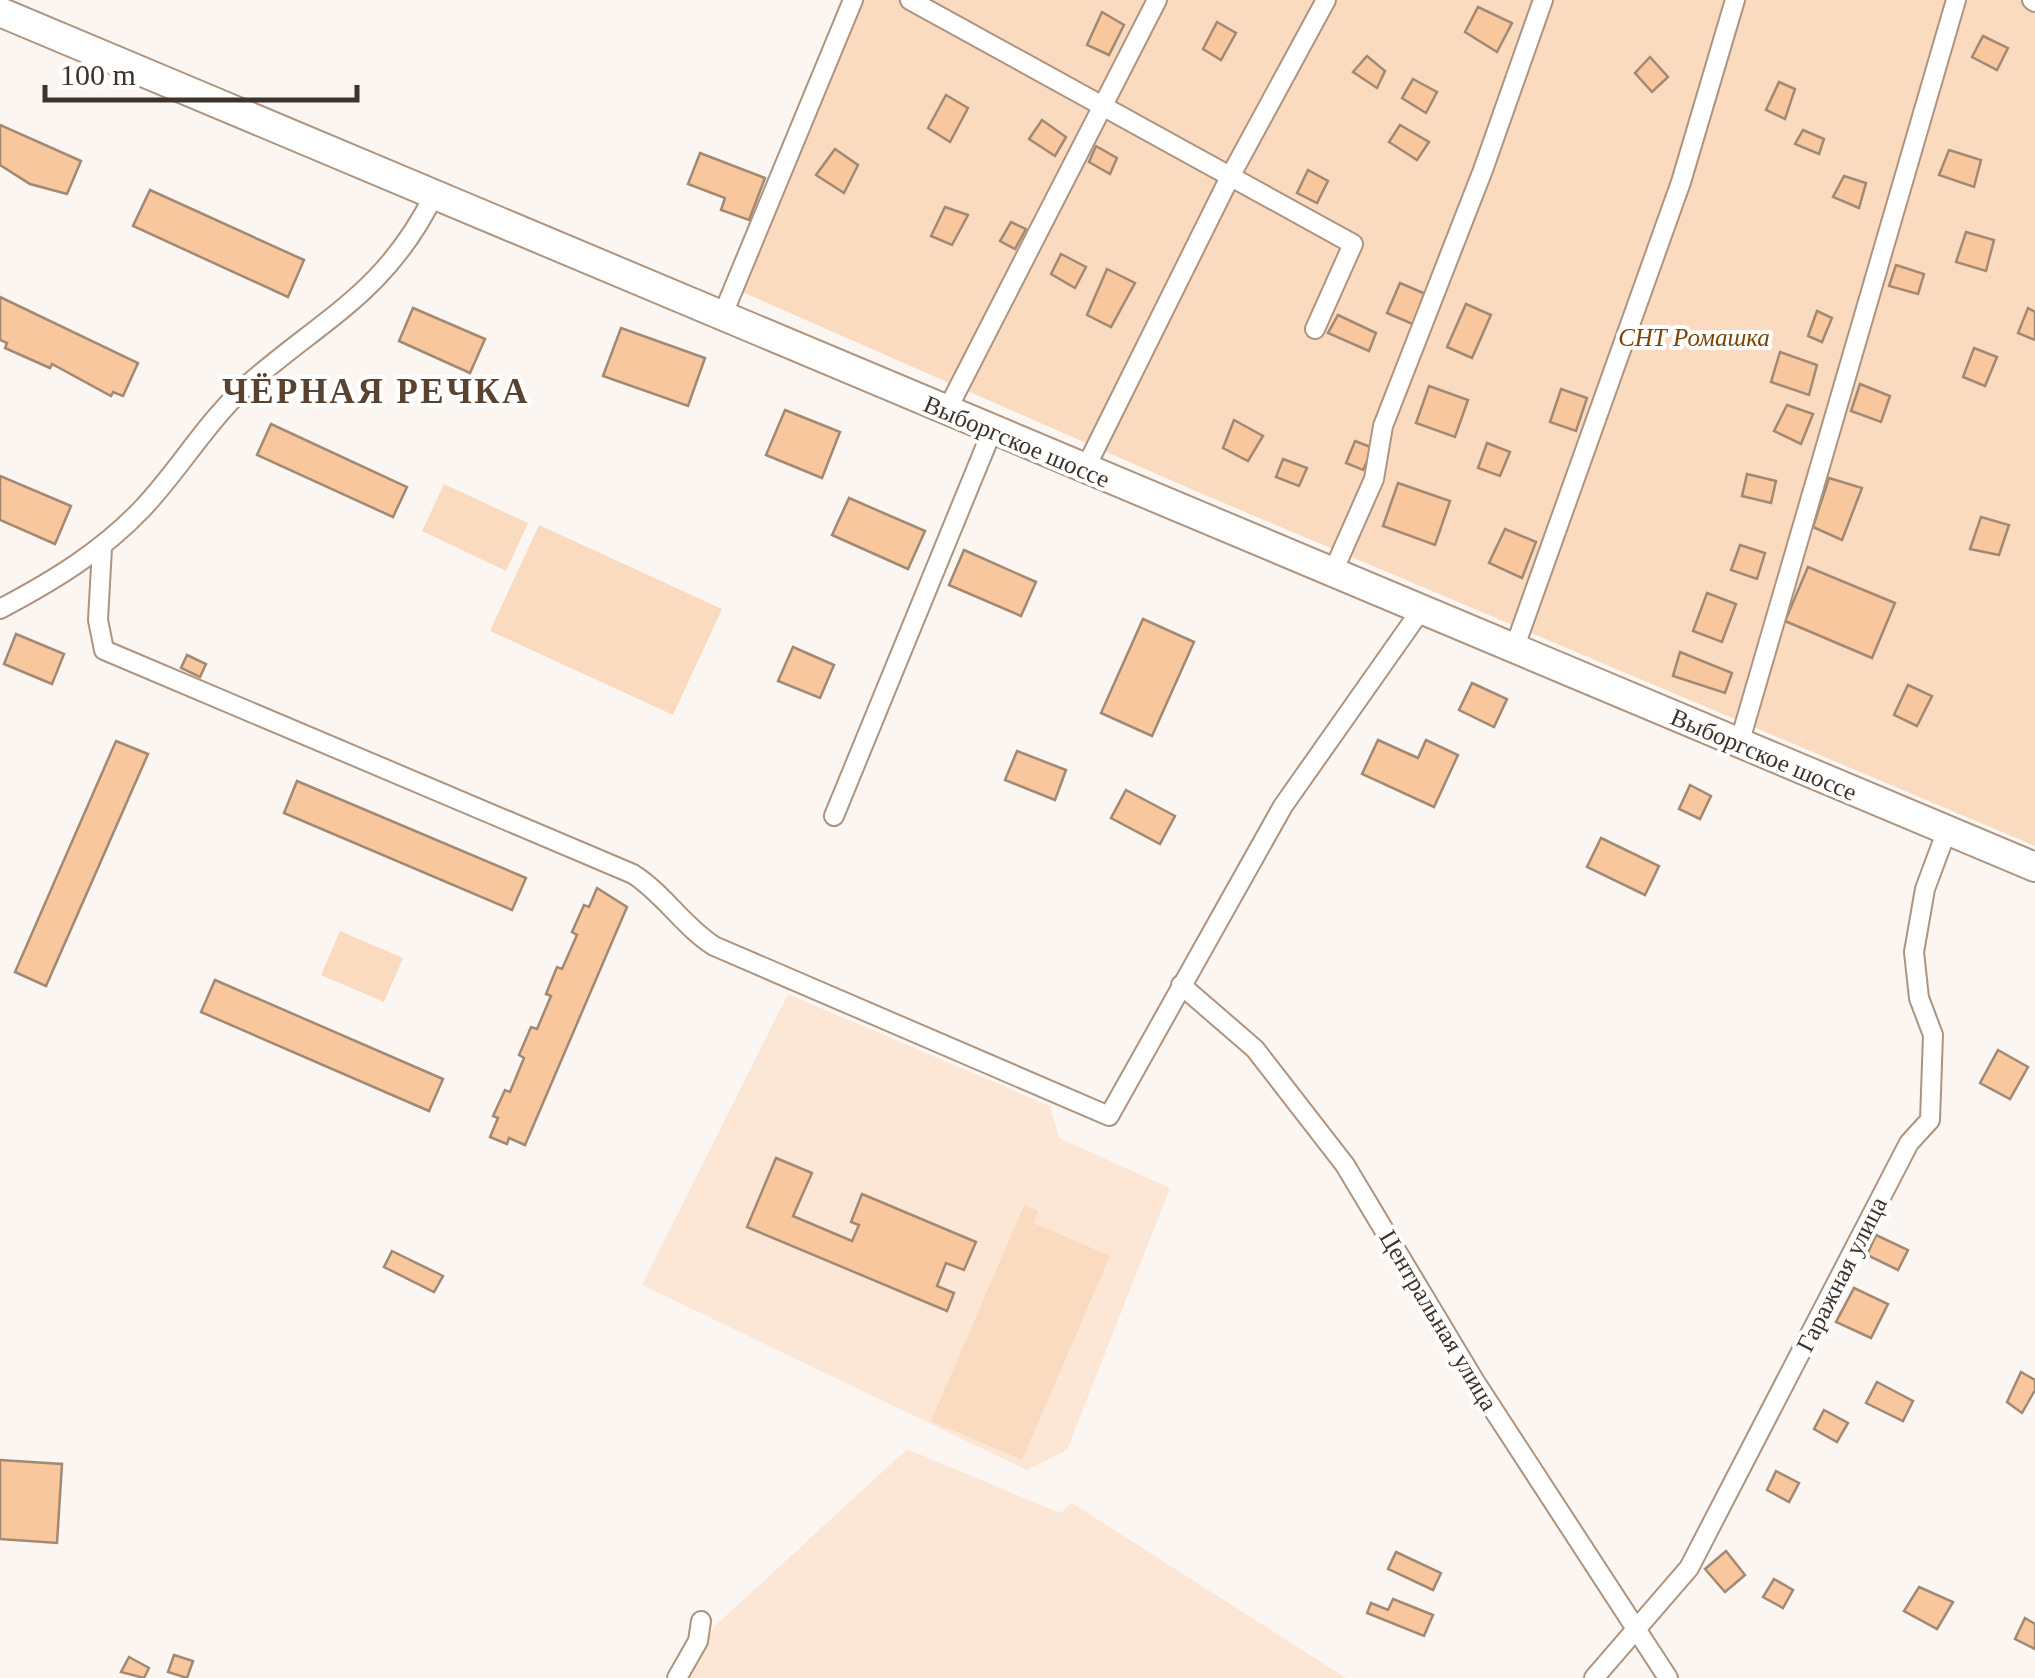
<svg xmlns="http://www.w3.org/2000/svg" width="2035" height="1678" font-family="Georgia,serif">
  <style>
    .built { fill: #fce7d6 }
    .green { fill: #fbdbc0 }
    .building { fill: #f8c79d; stroke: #a28973; stroke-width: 2.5 }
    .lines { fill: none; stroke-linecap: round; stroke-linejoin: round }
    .street-casing { stroke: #ae947f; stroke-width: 22 }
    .primary-casing { stroke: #ae947f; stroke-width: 32 }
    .street { stroke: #fff; stroke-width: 18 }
    .primary { stroke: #fff; stroke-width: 28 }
    .labels { text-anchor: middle; stroke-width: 8; stroke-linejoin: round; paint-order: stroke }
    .park-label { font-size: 25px; font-style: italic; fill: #7b4401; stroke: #fff }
    .street-label { font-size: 25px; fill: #3e332b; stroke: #fff }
    .district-label { font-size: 35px; font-weight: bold; letter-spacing: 2.5px; fill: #59422f; stroke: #fff }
  </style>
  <rect width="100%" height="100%" fill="#fcf6f2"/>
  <g class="built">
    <path d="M788 994 1050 1106 1059 1138 1170 1188 1067 1450 1027 1470 642 1285Z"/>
    <path d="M907 1449 1060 1513 1072 1503 1346 1678H685L715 1626Z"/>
  </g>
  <g class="green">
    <path d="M841 0H2035V846L1193 490 733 288Z"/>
    <path d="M444 484 528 523 506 571 422 531Z"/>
    <path d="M539 525 722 609 673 715 490 631Z"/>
    <path d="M340 931 403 958 384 1002 321 975Z"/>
    <path d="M1024 1205 1038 1211 1034 1223 1110 1256 1022 1460 931 1421Z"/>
  </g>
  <g class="building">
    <path d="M1478 7 1512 23 1497 52 1465 32Z"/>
    <path d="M1102 12 1124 25 1109 55 1087 45Z"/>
    <path d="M1217 22 1236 33 1221 60 1203 49Z"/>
    <path d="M1983 36 2008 48 1997 70 1972 57Z"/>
    <path d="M1367 56 1385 71 1377 88 1353 72Z"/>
    <path d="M1650 57 1668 77 1652 92 1635 73Z"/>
    <path d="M1413 79 1437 92 1426 113 1402 98Z"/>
    <path d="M1779 82 1795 89 1785 119 1766 110Z"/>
    <path d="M946 95 968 108 950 142 928 128Z"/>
    <path d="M1042 120 1066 137 1055 156 1029 139Z"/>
    <path d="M0 125 81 161 67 194 30 184 0 165Z"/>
    <path d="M1400 125 1429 142 1417 160 1389 142Z"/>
    <path d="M1803 130 1824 139 1819 154 1795 144Z"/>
    <path d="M1096 146 1117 158 1110 174 1089 162Z"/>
    <path d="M835 149 858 165 844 193 816 175Z"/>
    <path d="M1949 150 1981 160 1974 187 1939 175Z"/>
    <path d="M700 153 765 178 749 220 721 210 725 198 688 184Z"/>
    <path d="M1308 170 1328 181 1317 203 1297 193Z"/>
    <path d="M1844 176 1866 183 1859 208 1833 197Z"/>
    <path d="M150 190 304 260 288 297 133 226Z"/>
    <path d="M945 207 968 215 952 245 931 236Z"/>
    <path d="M1011 222 1026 229 1015 249 1000 241Z"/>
    <path d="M1966 232 1994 240 1986 271 1956 262Z"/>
    <path d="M1061 254 1086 267 1075 288 1051 274Z"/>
    <path d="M1896 265 1924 274 1918 294 1889 286Z"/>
    <path d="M1107 269 1135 283 1111 327 1087 315Z"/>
    <path d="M1400 283 1428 295 1415 325 1387 313Z"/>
    <path d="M0 297 138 363 123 396 113 392 111 396 52 364 50 368 5 348 7 343 0 340Z"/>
    <path d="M1466 304 1491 315 1472 358 1447 347Z"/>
    <path d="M413 308 485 339 470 373 399 341Z"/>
    <path d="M2028 308 2035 312V340L2018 333Z"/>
    <path d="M1817 311 1832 318 1822 342 1808 336Z"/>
    <path d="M1338 315 1376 333 1369 351 1328 333Z"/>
    <path d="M621 328 705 358 688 406 603 376Z"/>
    <path d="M1974 348 1997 357 1985 386 1963 377Z"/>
    <path d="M1780 352 1817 365 1809 395 1771 382Z"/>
    <path d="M1860 384 1890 396 1881 422 1851 411Z"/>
    <path d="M1429 386 1468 400 1455 437 1416 423Z"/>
    <path d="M1561 389 1587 398 1576 431 1550 422Z"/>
    <path d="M1787 405 1813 414 1801 444 1774 431Z"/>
    <path d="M785 410 840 432 822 478 766 455Z"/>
    <path d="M1234 420 1263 436 1248 461 1223 448Z"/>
    <path d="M271 424 407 487 393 517 257 455Z"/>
    <path d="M1355 441 1373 448 1363 470 1346 463Z"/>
    <path d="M1487 443 1510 452 1500 476 1478 468Z"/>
    <path d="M1283 459 1307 468 1299 486 1276 477Z"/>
    <path d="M1747 474 1776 481 1771 503 1742 496Z"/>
    <path d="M0 476 71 506 55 544 0 520Z"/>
    <path d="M1829 478 1862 488 1842 540 1813 527Z"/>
    <path d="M1398 483 1450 501 1435 545 1383 526Z"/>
    <path d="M849 498 925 531 908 569 832 535Z"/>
    <path d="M1981 517 2009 525 1999 555 1970 549Z"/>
    <path d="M1505 529 1536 542 1522 578 1489 563Z"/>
    <path d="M1740 545 1765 553 1757 579 1731 570Z"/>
    <path d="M964 550 1036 582 1021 616 949 585Z"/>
    <path d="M1808 567 1895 603 1872 658 1785 621Z"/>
    <path d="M1707 593 1736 604 1722 642 1693 631Z"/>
    <path d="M1143 619 1194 642 1152 736 1101 713Z"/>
    <path d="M16 634 64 654 52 684 4 664Z"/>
    <path d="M793 647 834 665 820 698 778 681Z"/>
    <path d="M1680 652 1732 673 1725 693 1673 676Z"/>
    <path d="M187 655 206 664 200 677 181 668Z"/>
    <path d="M1472 683 1507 699 1494 727 1459 710Z"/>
    <path d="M1908 685 1932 696 1917 726 1894 715Z"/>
    <path d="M1378 740 1418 758 1426 740 1458 755 1434 807 1362 774Z"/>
    <path d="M116 741 148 754 46 986 15 972Z"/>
    <path d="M1017 751 1066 770 1055 800 1005 780Z"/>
    <path d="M297 781 526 878 512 910 284 813Z"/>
    <path d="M1690 785 1711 796 1700 819 1679 809Z"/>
    <path d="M1126 790 1175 816 1160 844 1111 818Z"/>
    <path d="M1601 838 1659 866 1645 895 1587 867Z"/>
    <path d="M597 888 627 907 525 1145 509 1138 507 1144 490 1137 498 1118 493 1116 505 1090 510 1092 524 1058 519 1055 531 1027 537 1029 551 996 546 994 557 967 562 969 577 935 572 932 584 905 589 907Z"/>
    <path d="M215 980 443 1079 429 1111 201 1012Z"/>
    <path d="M1998 1050 2028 1067 2010 1099 1980 1083Z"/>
    <path d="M776 1158 812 1173 793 1216 852 1241 859 1225 851 1222 862 1194 976 1242 964 1270 946 1263 937 1286 954 1293 947 1311 747 1227Z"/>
    <path d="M1876 1235 1908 1250 1898 1270 1867 1255Z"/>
    <path d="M392 1251 443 1276 434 1292 384 1267Z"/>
    <path d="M1854 1288 1888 1304 1871 1338 1836 1322Z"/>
    <path d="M2021 1372 2035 1380V1390L2022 1413 2007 1402Z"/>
    <path d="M1877 1382 1913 1401 1903 1421 1866 1403Z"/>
    <path d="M1824 1410 1848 1423 1837 1442 1814 1429Z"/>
    <path d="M0 1460 62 1464 57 1543 0 1539Z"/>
    <path d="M1776 1471 1799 1483 1789 1502 1767 1490Z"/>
    <path d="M1726 1551 1745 1575 1725 1592 1705 1569Z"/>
    <path d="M1396 1552 1441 1573 1433 1590 1388 1569Z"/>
    <path d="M1774 1579 1793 1590 1783 1608 1763 1597Z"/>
    <path d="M1919 1587 1953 1602 1937 1629 1904 1611Z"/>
    <path d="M1393 1599 1433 1615 1424 1636 1367 1613 1371 1603 1388 1610Z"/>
    <path d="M2025 1618 2035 1624V1649L2015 1639Z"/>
    <path d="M174 1655 193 1661 187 1678 168 1672Z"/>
    <path d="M129 1657 149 1668 144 1678 121 1672Z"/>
  </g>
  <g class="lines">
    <g class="street-casing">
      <g id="street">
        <path d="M910 0 1353 244 1315 329"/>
        <path d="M2032 0 2035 2"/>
        <path d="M723 314 853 0"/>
        <path d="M946 412 1157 0"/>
        <path d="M1085 469 1231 175 1326 0"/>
        <path d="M102 548 98 620 104 650 633 874C664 894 683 926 714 946L1109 1116 1283 806 1421 610"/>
        <path d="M1332 574 1374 479 1383 426 1483 170 1543 0"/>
        <path d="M0 609C53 581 101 552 142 509 179 470 205 424 245 387 323 318 385 294 434 195"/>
        <path d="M1514 649 1681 182 1735 0"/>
        <path d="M1739 744 1956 0"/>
        <path d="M834 816 992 431"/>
        <path d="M1181 985 1255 1049 1345 1165 1474 1380 1668 1678"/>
        <path d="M677 1678 698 1641 701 1621"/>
        <path d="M1594 1678 1689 1568 1909 1143 1930 1120 1933 1035 1919 998 1914 952 1925 889 1947 830"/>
      </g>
    </g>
    <g class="primary-casing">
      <path id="primary" d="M0 12 2035 867"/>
    </g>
    <use href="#street" class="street"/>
    <use href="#primary" class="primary"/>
  </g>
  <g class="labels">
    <g class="park-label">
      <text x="1694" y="346">СНТ Ромашка</text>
    </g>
    <g class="street-label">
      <text transform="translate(1017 441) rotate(23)" y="9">Выборгское шоссе</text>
      <text transform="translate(1764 754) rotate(23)" y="9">Выборгское шоссе</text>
      <text transform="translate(1841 1274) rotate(-63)" y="9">Гаражная улица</text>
      <text transform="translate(1439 1320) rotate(59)" y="9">Центральная улица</text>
    </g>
    <g class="district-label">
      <text x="376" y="403">ЧЁРНАЯ РЕЧКА</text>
    </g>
  </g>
  <path d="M45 85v15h312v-15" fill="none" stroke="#3e332b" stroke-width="5"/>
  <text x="60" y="85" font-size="30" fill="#3e332b" stroke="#ffffff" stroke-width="8" paint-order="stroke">100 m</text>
</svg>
